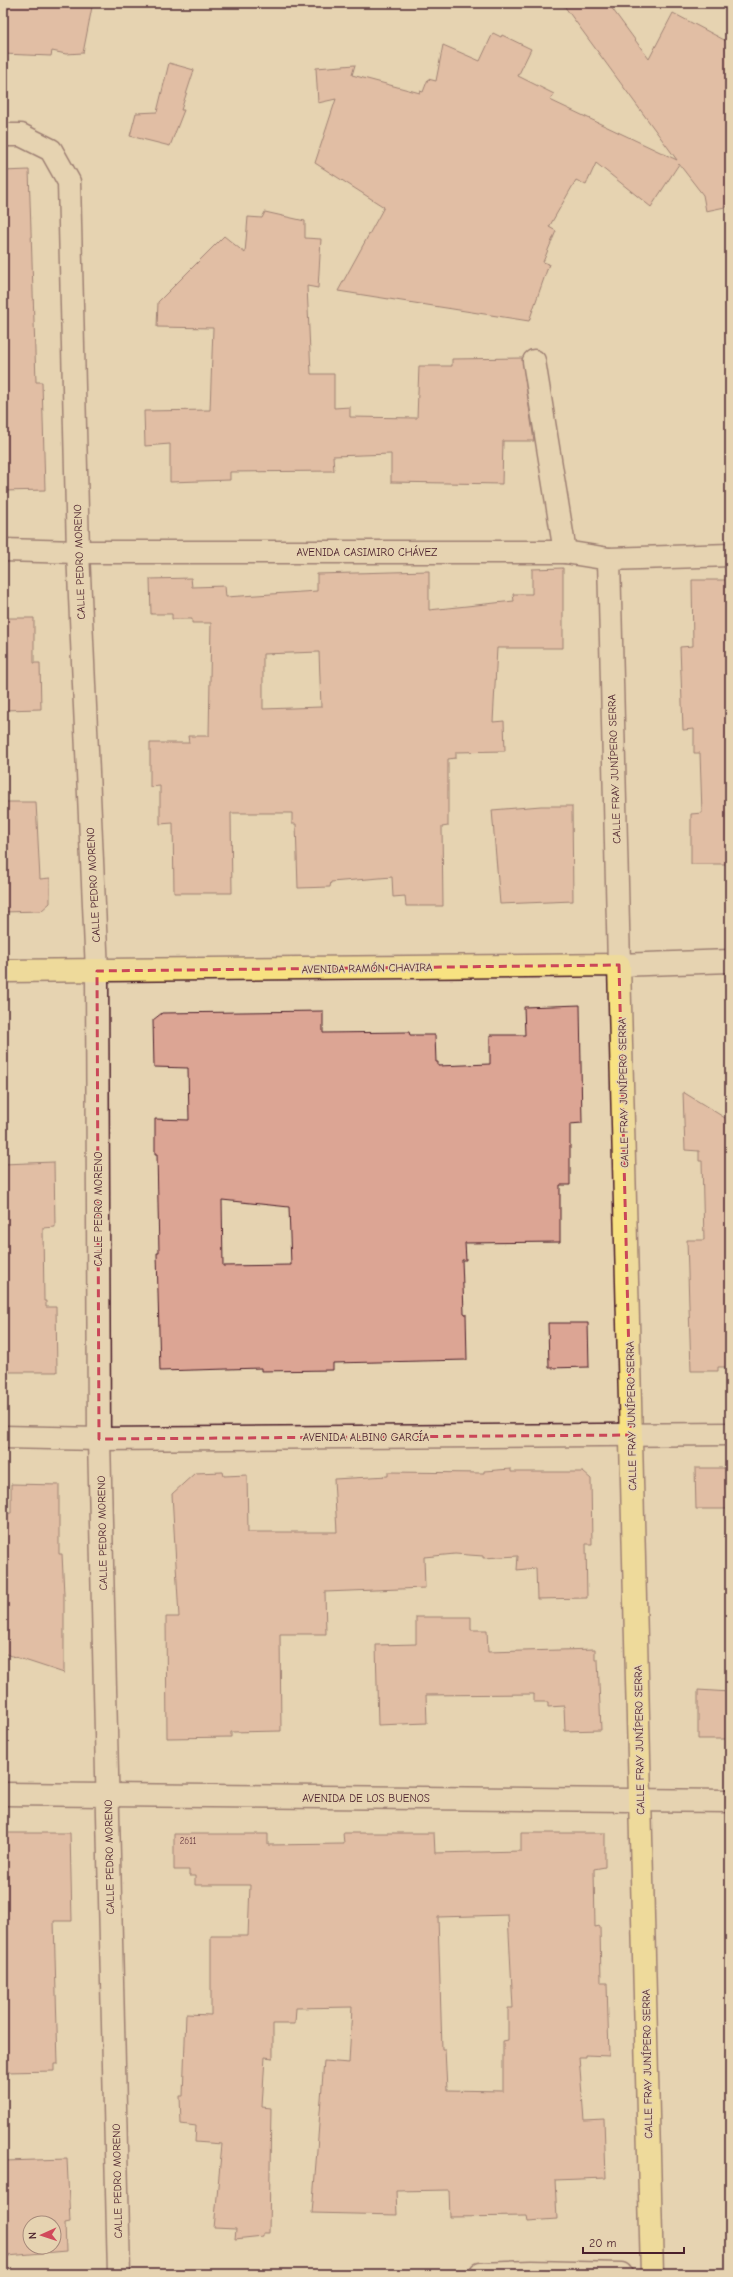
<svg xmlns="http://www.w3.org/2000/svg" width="733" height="2277" font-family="'Comic Neue',sans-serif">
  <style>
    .building { fill: #dca594; stroke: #4a1f2b; fill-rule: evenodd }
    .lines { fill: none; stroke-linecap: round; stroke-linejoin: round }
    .minor-casing { stroke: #4a1f2b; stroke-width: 25 }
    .major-casing { stroke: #4a1f2b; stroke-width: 25 }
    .minor { stroke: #e6d3b1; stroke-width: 22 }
    .major { stroke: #f8e281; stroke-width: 22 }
    .marked { fill: none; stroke: #ca4759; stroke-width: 3; stroke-dasharray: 8 5; stroke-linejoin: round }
    .labels { text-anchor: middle; stroke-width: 3; stroke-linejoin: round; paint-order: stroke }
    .number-label { font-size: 9px; fill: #6e4045 }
    .street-label { font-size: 11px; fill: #4a1f2b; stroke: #e6d3b1 }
  </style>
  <rect width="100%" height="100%" fill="#e6d3b1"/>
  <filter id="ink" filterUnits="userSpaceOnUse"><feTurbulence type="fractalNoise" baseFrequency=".025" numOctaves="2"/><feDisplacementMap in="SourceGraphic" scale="8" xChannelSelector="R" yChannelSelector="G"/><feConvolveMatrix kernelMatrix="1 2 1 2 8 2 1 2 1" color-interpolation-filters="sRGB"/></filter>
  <g filter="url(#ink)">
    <g class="building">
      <path d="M3 3H68L92 7 83 53 66 54 52 51 51 56 3 54Z"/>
      <path d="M562 3H608L649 59 673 13 730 43V206L706 211 703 195 679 164 651 207 596 163 586 185 576 180 549 227 556 231 543 262 549 264 529 321 338 291 384 207 315 163 336 99 318 103 316 68 355 65 352 75 420 93V91L423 92 428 79 436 81 443 45 480 61 493 33 501 37 502 35 531 49 518 76 554 94 550 100 677 160Z"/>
      <path d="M169 63 194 70 181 110H184L170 146 130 136 136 113 157 112Z"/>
      <path d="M29 170 36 382H42L45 490 3 491V171Z"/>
      <path d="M265 212 305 221V238L321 239 318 288 307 286 311 374H334V408L350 407V417L417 418 419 366H452V359L522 358 534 441H503L502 484 391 482V454L333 456 334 471 230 472V480L170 482V444L145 446 144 411 210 410 213 328 157 327 158 302 224 236 245 253 248 217 262 218Z"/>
      <path d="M563 568V648H497L493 722 504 721 505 751 456 752V758L448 759V826L442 827 443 906H406L405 896 393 897 392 877 331 882 330 887 298 888 296 824H292V813H231L232 893H174L173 823 160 824V786L150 787V743H189L188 736H209L211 623H192V619H172V614H151L150 579 191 578 192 587 225 586 226 597 317 591V574L429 571V610L514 601 513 594H532V569ZM319 652 321 707 263 709V654Z"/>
      <path d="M692 580H730V864H691V814L702 813 700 753H694V729L683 730 680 647 693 646Z"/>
      <path d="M3 618H34V663H40L41 709 3 710Z"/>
      <path d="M3 802H36L40 879 50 878V903L41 911 3 912Z"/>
      <path d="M541 806H572L573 901 500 904 492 810Z"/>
      <path d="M580 1005 582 1123 570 1124V1185H560V1242L465 1243 466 1260H462L464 1313 466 1314 467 1360 333 1363V1370L261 1371V1368L160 1371 157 1253H159L157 1154H155V1119L189 1120 188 1068 154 1067 153 1020 162 1013 323 1011V1033L409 1032 410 1035H435L436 1062H438V1066L490 1064V1035H525L524 1007ZM222 1200 289 1207 291 1265 223 1266Z"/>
      <path d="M683 1092 730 1121V1367H718V1371H691L687 1240H704L702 1161H699V1151L685 1150Z"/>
      <path d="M54 1162 55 1227 43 1228 44 1301H46V1307H56L57 1372H3V1164Z"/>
      <path d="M548 1323H588L589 1367 549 1368Z"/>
      <path d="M695 1468H729V1509H696Z"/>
      <path d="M511 1469V1472H583L591 1479 592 1544H586L587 1598 537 1599 536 1568 517 1570 518 1556 483 1558V1556L455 1554 424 1557 425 1588 325 1592 326 1634H280L281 1731 231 1732V1737L167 1738 166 1617H179L172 1494 195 1473 223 1472 224 1476 247 1475 248 1532H337L334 1479 388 1476V1472L484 1473V1471Z"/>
      <path d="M11 1484 59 1485V1554H62L64 1594V1673L3 1653 4 1514 11 1513Z"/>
      <path d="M416 1617H471V1630H487L488 1652 595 1649V1660H598L601 1730 565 1731 564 1706 548 1707V1702H534V1694L426 1695 427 1723 378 1725 376 1645 416 1644Z"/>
      <path d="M698 1690 730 1692V1739H698Z"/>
      <path d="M3 1833H70L72 1921H54L58 2064H54V2071L6 2072 5 2066H3Z"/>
      <path d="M343 1833H434L435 1853 521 1851V1833H605V1867L594 1869 595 1927 600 1926 601 1983H607L609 2056 586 2055V2057H579L584 2120 604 2119 606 2178 555 2180 557 2219 528 2221 527 2216 450 2217 449 2190 396 2191 397 2215 312 2213 324 2061 349 2063 352 2007 296 2008 295 2024H273V2058L265 2057 262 2107 271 2108 269 2233H263V2236L235 2239 236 2229 214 2228 222 2144 195 2142 196 2126 181 2124 180 2096H183L186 2014 211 2015V1936H248L250 1885H195V1876H189V1870H174V1834H268V1845L344 1844ZM508 1915 513 2008H508V2040L503 2041V2091L447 2090 445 2049H442L438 1917Z"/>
      <path d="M67 2159 70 2222 65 2223 66 2251 7 2256 5 2161ZM30 2223H54V2247H30Z"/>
    </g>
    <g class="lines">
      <g class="minor-casing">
        <g id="minor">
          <path d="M3 135H21L51 150 69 182 78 552 97 971 99 1439 119 2274"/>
          <path d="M534 361 565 552"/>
          <path d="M3 550 78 552H565L609 559 730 555"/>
          <path d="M609 559 619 965 730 961"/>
          <path d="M3 1437 99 1439 730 1434"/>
          <path d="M3 1794 730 1801"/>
          <path d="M481 2274 531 2272 621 2274"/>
        </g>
      </g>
      <g class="major-casing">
        <path id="major" d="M3 971 619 965 652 2274"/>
      </g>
      <use href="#minor" class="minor"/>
      <use href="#major" class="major"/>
    </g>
  </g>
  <path d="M0 0H733V2277H0ZM619 965 631 1435 99 1439 97 971Z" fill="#e6d3b1" fill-opacity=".55" fill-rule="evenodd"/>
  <path class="marked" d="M619 965 631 1435 99 1439 97 971Z"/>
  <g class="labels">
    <g class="number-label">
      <text x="188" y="1844">2611</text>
    </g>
    <g class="street-label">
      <text x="367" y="556">AVENIDA CASIMIRO CHÁVEZ</text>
      <text transform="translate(79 562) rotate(-92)" y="4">CALLE PEDRO MORENO</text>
      <text transform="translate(614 769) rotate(-92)" y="4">CALLE FRAY JUNÍPERO SERRA</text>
      <text transform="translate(93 885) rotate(-93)" y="4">CALLE PEDRO MORENO</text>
      <text transform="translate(367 968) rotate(-1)" y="4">AVENIDA RAMÓN CHAVIRA</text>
      <text transform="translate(623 1093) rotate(-91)" y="4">CALLE FRAY JUNÍPERO SERRA</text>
      <text transform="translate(98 1209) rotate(-90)" y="4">CALLE PEDRO MORENO</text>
      <text transform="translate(631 1416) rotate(-91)" y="4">CALLE FRAY JUNÍPERO SERRA</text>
      <text x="366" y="1441">AVENIDA ALBINO GARCÍA</text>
      <text transform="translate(102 1533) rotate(-91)" y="4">CALLE PEDRO MORENO</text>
      <text transform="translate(639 1740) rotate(-91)" y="4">CALLE FRAY JUNÍPERO SERRA</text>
      <text x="366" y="1802">AVENIDA DE LOS BUENOS</text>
      <text transform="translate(109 1857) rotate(-91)" y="4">CALLE PEDRO MORENO</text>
      <text transform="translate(647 2064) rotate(-91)" y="4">CALLE FRAY JUNÍPERO SERRA</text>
      <text transform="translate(117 2181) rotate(-91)" y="4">CALLE PEDRO MORENO</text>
    </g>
  </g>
  <rect width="733" height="2277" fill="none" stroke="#e6d3b1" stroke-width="16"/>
  <rect x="8" y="8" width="717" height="2261" fill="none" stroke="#4a1f2b" stroke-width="1.5" filter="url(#ink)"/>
  <g transform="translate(42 2235) rotate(267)"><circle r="19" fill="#e6d3b1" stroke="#a88b7b"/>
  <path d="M0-3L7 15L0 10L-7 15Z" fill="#d1495b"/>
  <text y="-6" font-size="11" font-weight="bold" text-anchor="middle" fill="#4a1f2b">N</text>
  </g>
  <path d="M583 2247v6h101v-6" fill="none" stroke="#4a1f2b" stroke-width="2"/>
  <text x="589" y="2247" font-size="12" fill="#4a1f2b" stroke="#e6d3b1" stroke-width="3" paint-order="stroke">20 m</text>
</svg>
